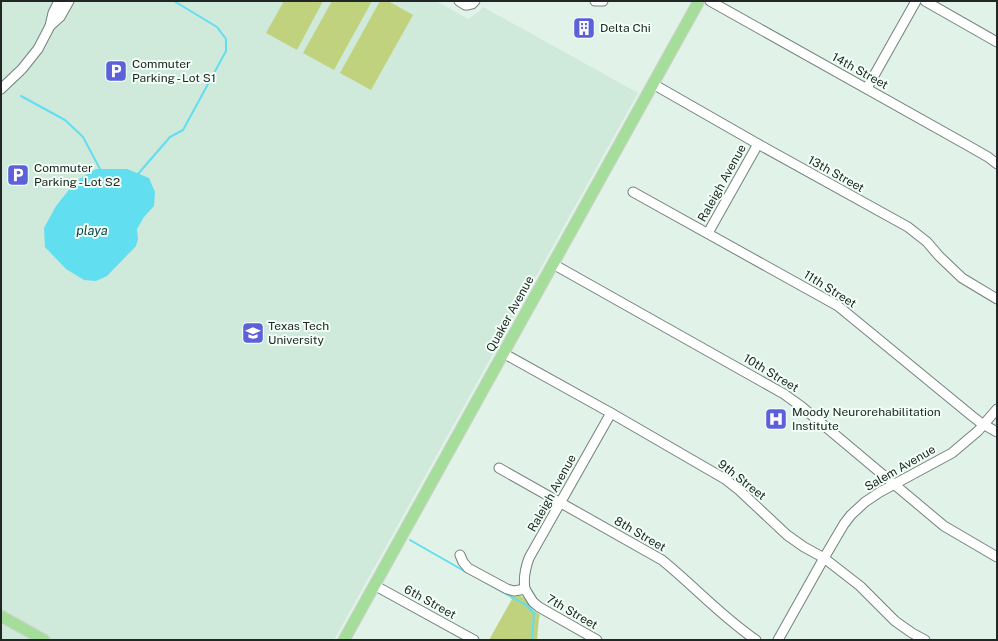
<svg xmlns="http://www.w3.org/2000/svg" width="998" height="641" font-family="'Public Sans',sans-serif">
  <style>
    .built { fill: #cfe9db }
    .green { fill: #c1d27f }
    .water { fill: #62def1 }
    .lines { fill: none; stroke-linecap: round; stroke-linejoin: round }
    .stream { stroke: #62def1; stroke-width: 2 }
    .minor-casing { stroke: #72827a; stroke-width: 11 }
    .major-casing { stroke: #d3d4d3; stroke-width: 13 }
    .minor { stroke: #fff; stroke-width: 9 }
    .major { stroke: #a5dd9b; stroke-width: 11 }
    .labels { text-anchor: middle; stroke-width: 4; stroke-linejoin: round; paint-order: stroke }
    .poi-label { font-size: 12px; fill: #212724; stroke: #f1fff7; text-anchor: start }
    .street-label { font-size: 12px; fill: #212724; stroke: #f1fff7 }
    .water-label { font-size: 13px; font-style: italic; fill: #06424a; stroke: #f1fff7 }
  </style>
  <rect width="100%" height="100%" fill="#e1f3e9"/>
  <path class="built" d="M1 1H436L468 19 480 11 483 7 638 93 334 640H1Z"/>
  <g class="green">
    <path d="M284 1H323L297 50 266 33Z"/>
    <path d="M332 1H372L334 70 303 53Z"/>
    <path d="M380 1H388L413 15 371 90 340 73Z"/>
    <path d="M517 596H520L523 597 533 610 540 615 539 618 537 640H489L512 599 510 598Z"/>
  </g>
  <path class="water" d="M96 169H127L149 178 155 192 154 206 144 217 137 229 138 239 136 246 107 276 96 281 84 280 66 269 45 247 44 228 56 206 76 181Z"/>
  <g class="lines">
    <g class="stream">
      <path d="M21 96 65 120 83 137 100 169"/>
      <path d="M138 174 170 137 183 130 226 51V39L217 27 174 1"/>
      <path d="M410 540 466 572"/>
      <path d="M481 580 526 605 534 613 532 640"/>
    </g>
    <g class="minor-casing">
      <g id="minor">
        <path d="M459 1 465 5H468L472 4 475 1"/>
        <path d="M595 1H603"/>
        <path d="M710 1 967 145 988 157 997 164"/>
        <path d="M925 1 997 42"/>
        <path d="M50 26 53 13 59 1"/>
        <path d="M653 84 758 144 908 227 927 242 939 256 962 278 997 299"/>
        <path d="M867 88 916 1"/>
        <path d="M1 89 22 69 38 49 50 26 60 17 69 1"/>
        <path d="M633 192 838 306 972 416 981 423 997 432"/>
        <path d="M708 233 758 144"/>
        <path d="M553 264 784 394 802 407 944 526 997 557"/>
        <path d="M503 353 611 413 725 479 739 490 787 535 804 547 824 558 860 586 895 621 912 633 925 640"/>
        <path d="M499 468 662 560C694 586 722 617 756 640"/>
        <path d="M460 555 463 562 468 568 507 589 514 591 525 589 533 602 539 607 597 640"/>
        <path d="M374 585 474 640"/>
        <path d="M525 589C523 578 525 569 529 558L611 413"/>
        <path d="M778 640 824 558 844 524 851 515 865 502 880 492 952 453 978 431 997 409"/>
      </g>
    </g>
    <g class="major-casing">
      <g id="major">
        <path d="M1 616 44 640"/>
        <path d="M344 640 699 1"/>
      </g>
    </g>
    <use href="#minor" class="minor"/>
    <use href="#major" class="major"/>
  </g>
  <defs>
    <g id="building-square" transform="scale(1.15)"><rect x="-9" y="-9" width="18" height="18" rx="4" fill="#5c61d9" stroke="#f1fff7"/><path d="M-4-6H4V6H1V3H-1V6H-4ZM-2.5-4.3h1.7v1.8h-1.7ZM.8-4.3h1.7v1.8H.8ZM-2.5-1h1.7V.8h-1.7ZM.8-1h1.7V.8H.8Z" fill="#fff"/></g>
    <g id="parking-square" transform="scale(1.15)"><rect x="-9" y="-9" width="18" height="18" rx="4" fill="#5c61d9" stroke="#f1fff7"/><path d="M-3.5-5.5H1a3.5 3.5 0 0 1 0 7H-1V5.5H-3.5ZM-1-3.4V-.6H.8a1.4 1.4 0 0 0 0-2.8Z" fill="#fff"/></g>
    <g id="university-square" transform="scale(1.15)"><rect x="-9" y="-9" width="18" height="18" rx="4" fill="#5c61d9" stroke="#f1fff7"/><path d="M0-5L7-2L0 1L-7-2ZM-4 1L0 2.5L4 1V4Q0 6-4 4Z" fill="#fff"/></g>
    <g id="hospital-square" transform="scale(1.15)"><rect x="-9" y="-9" width="18" height="18" rx="4" fill="#5c61d9" stroke="#f1fff7"/><path d="M-5-5h3v3.5h4V-5h3V5h-3V1.5h-4V5h-3Z" fill="#fff"/></g>
  </defs>
  <g fill-rule="evenodd">
    <use href="#building-square" x="584" y="28"/>
    <use href="#parking-square" x="116" y="71"/>
    <use href="#parking-square" x="18" y="175"/>
    <use href="#university-square" x="253" y="333"/>
    <use href="#hospital-square" x="776" y="419"/>
  </g>
  <g class="labels">
    <g class="poi-label">
      <text x="600" y="32">Delta Chi</text>
      <text x="132" y="68">Commuter<tspan x="132" dy="14">Parking - Lot S1</tspan></text>
      <text x="34" y="172">Commuter<tspan x="34" dy="14">Parking - Lot S2</tspan></text>
      <text x="268" y="330">Texas Tech<tspan x="268" dy="14">University</tspan></text>
      <text x="792" y="416">Moody Neurorehabilitation<tspan x="792" dy="14">Institute</tspan></text>
    </g>
    <g class="street-label">
      <text transform="translate(860 71) rotate(29)" y="4">14th Street</text>
      <text transform="translate(836 174) rotate(29)" y="4">13th Street</text>
      <text transform="translate(722 183) rotate(-61)" y="4">Raleigh Avenue</text>
      <text transform="translate(830 289) rotate(32)" y="4">11th Street</text>
      <text transform="translate(510 314) rotate(-61)" y="4">Quaker Avenue</text>
      <text transform="translate(771 373) rotate(31)" y="4">10th Street</text>
      <text transform="translate(900 468) rotate(-30)" y="4">Salem Avenue</text>
      <text transform="translate(742 480) rotate(38)" y="4">9th Street</text>
      <text transform="translate(552 493) rotate(-61)" y="4">Raleigh Avenue</text>
      <text transform="translate(640 534) rotate(30)" y="4">8th Street</text>
      <text transform="translate(430 602) rotate(29)" y="4">6th Street</text>
      <text transform="translate(572 612) rotate(30)" y="4">7th Street</text>
    </g>
    <g class="water-label">
      <text x="92" y="235">playa</text>
    </g>
  </g>
  <rect width="998" height="641" fill="none" stroke="#212724" stroke-width="4"/>
</svg>
